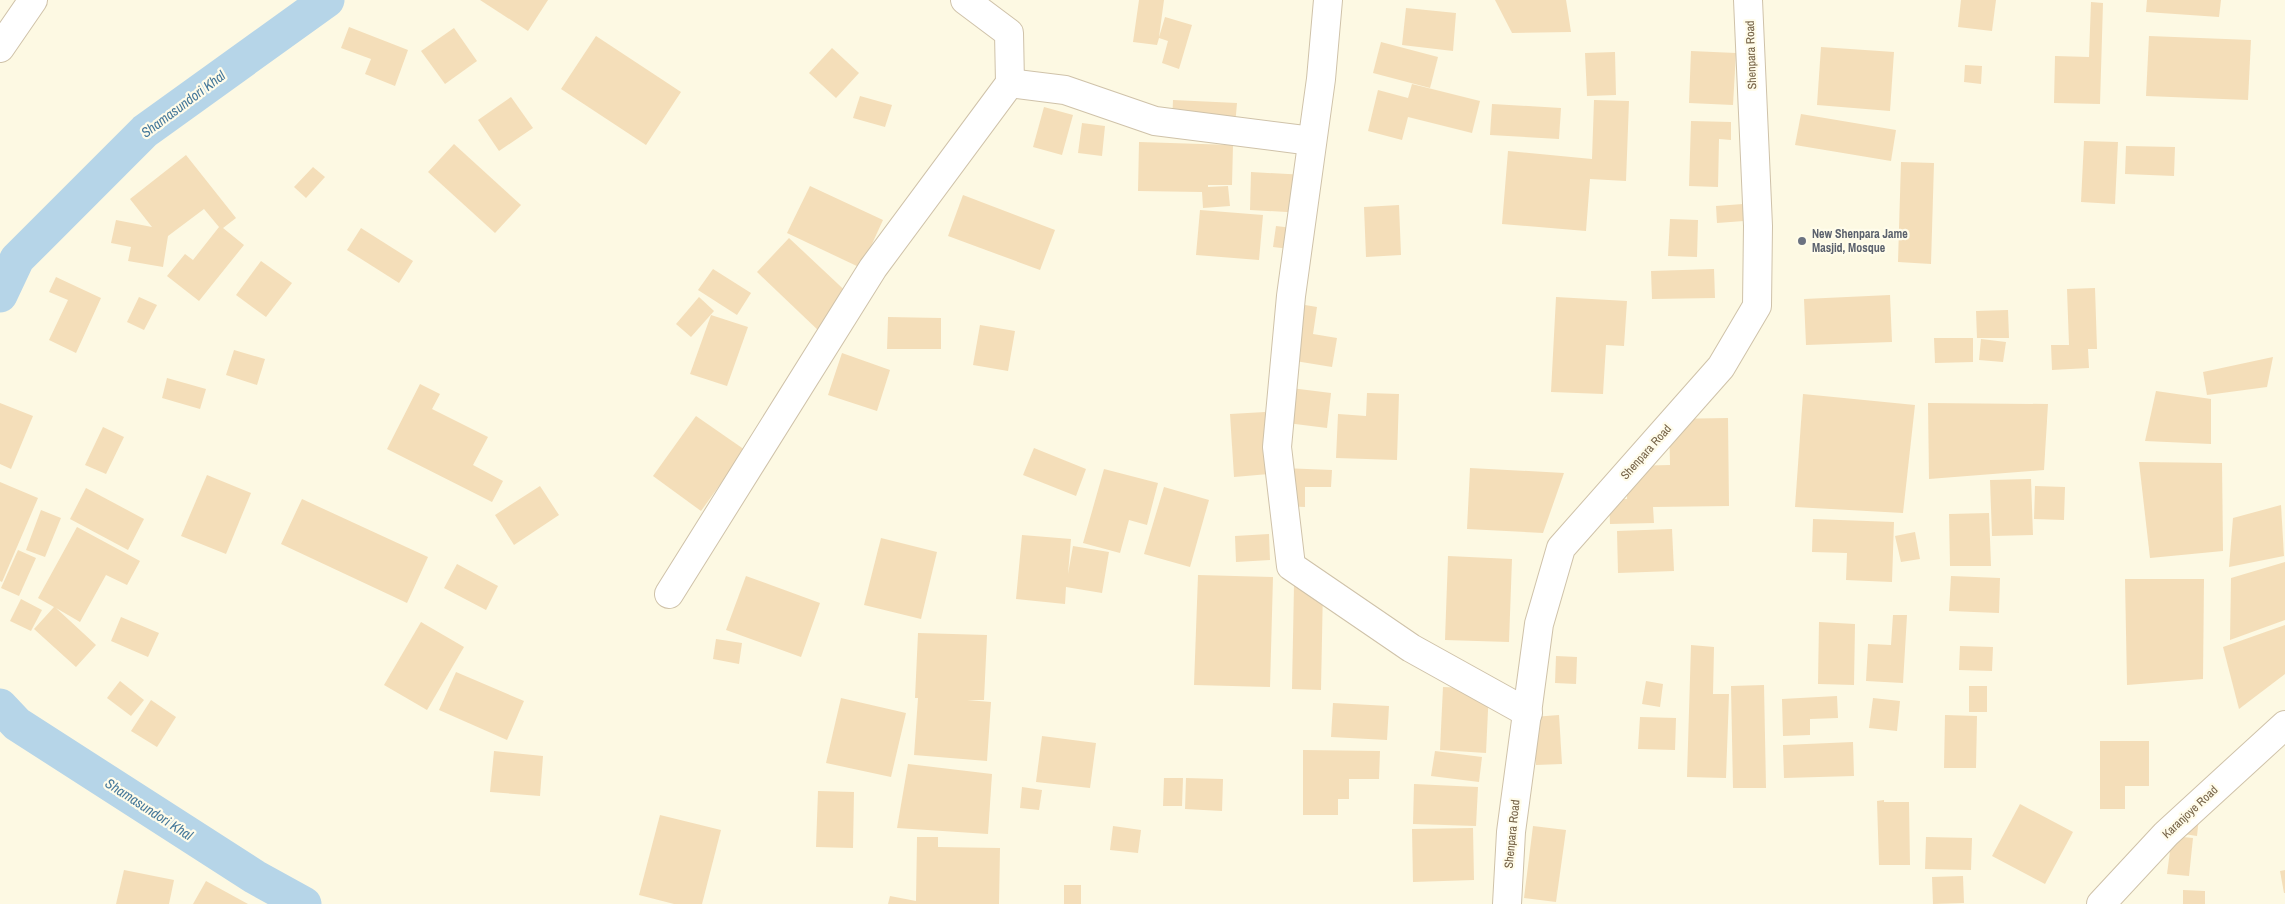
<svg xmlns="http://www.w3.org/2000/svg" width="2285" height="904" font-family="'Archivo Narrow',sans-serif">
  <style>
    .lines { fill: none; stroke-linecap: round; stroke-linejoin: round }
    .canal { stroke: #b6d5e8; stroke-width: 35 }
    .building { fill: #f4deb9 }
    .minor-casing { stroke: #cfc2a9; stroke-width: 30 }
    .minor { stroke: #fff; stroke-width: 28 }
    .worship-dot { fill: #6b7280; stroke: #fffcea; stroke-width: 2 }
    .labels { text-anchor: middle; stroke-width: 4.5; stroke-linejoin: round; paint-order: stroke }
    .street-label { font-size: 12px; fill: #766347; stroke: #fffcea }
    .worship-label { font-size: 12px; font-weight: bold; fill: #5b616d; stroke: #fffcea; text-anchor: start }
    .water-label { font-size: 14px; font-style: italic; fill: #45789a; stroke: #fffcea }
  </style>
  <rect width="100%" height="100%" fill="#fdf9e3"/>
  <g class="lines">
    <g class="canal">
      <path d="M0 295 17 259 145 131 327 0"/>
      <path d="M0 706 17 724 255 877 304 904"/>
    </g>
  </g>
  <g class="building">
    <path d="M480 0H548L528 31Z"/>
    <path d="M1139 0H1164L1159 37 1165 17 1192 25 1179 69 1162 63 1168 41 1159 38 1157 45 1133 42Z"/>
    <path d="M1495 0H1566L1571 32 1512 33Z"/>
    <path d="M1961 0H1996L1992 31 1958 27Z"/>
    <path d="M2147 0H2221L2219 17 2146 12Z"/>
    <path d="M2091 2 2103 3 2100 104 2054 103 2055 56 2089 57Z"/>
    <path d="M1406 8 1456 13 1453 51 1402 45Z"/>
    <path d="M349 27 408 50 395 86 365 74 371 59 341 48Z"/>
    <path d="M454 28 477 61 445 84 421 51Z"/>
    <path d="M596 36 681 92 646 145 561 89Z"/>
    <path d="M2149 36 2251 40 2248 100 2146 96Z"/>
    <path d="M1381 42 1438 57 1430 88 1373 73Z"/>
    <path d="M1821 47 1894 52 1890 111 1817 105Z"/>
    <path d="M832 48 859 73 836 98 809 73Z"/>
    <path d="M1691 51 1736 53 1733 105 1689 103Z"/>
    <path d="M1615 52 1616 95 1587 96 1585 53Z"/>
    <path d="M1965 65 1982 66 1981 84 1964 82Z"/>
    <path d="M1412 84 1480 101 1472 133 1408 117 1402 140 1368 131 1378 90 1408 98Z"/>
    <path d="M860 96 892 105 885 127 853 118Z"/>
    <path d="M511 97 533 128 499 151 478 120Z"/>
    <path d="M1173 100 1237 103 1235 126 1172 123Z"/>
    <path d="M1594 100 1629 101 1626 181 1590 179 1586 231 1502 224 1508 151 1592 159Z"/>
    <path d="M1492 104 1561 108 1559 139 1490 135Z"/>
    <path d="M1044 107 1073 115 1062 155 1033 147Z"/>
    <path d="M1801 114 1896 130 1891 161 1795 145Z"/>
    <path d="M1691 121 1731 122V140L1719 139 1718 187 1689 186Z"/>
    <path d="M1082 123 1105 126 1102 156 1078 153Z"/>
    <path d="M2084 141 2118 142 2115 204 2081 202Z"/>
    <path d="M1139 142 1233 145 1232 185H1208V187L1228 186 1230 206 1203 208 1202 192 1138 191Z"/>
    <path d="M454 144 521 205 495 233 428 172Z"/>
    <path d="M2126 146 2175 147 2174 176 2125 174Z"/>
    <path d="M186 155 236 218 223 228 244 245 199 301 167 276 185 254 193 260 219 227 204 209 168 236 163 267 128 261 131 247 111 243 116 220 152 227 130 199Z"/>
    <path d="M1901 162 1934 163 1931 264 1898 262Z"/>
    <path d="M313 167 325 177 306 198 294 187Z"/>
    <path d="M1251 172 1306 175 1304 213 1250 210Z"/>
    <path d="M810 186 883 220 861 268 787 233Z"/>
    <path d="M963 195 1055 230 1040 270 948 236Z"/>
    <path d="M1743 204 1744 221 1717 223 1716 206Z"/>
    <path d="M1399 205 1401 255 1366 257 1364 207Z"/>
    <path d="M1200 210 1263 215 1259 260 1196 255Z"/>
    <path d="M1670 219 1698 220 1697 257 1668 256Z"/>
    <path d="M1276 226 1309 230 1306 251 1273 247Z"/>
    <path d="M361 228 413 261 399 283 347 250Z"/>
    <path d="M789 238 854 299 821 333 757 272Z"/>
    <path d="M261 261 292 283 266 317 236 295Z"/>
    <path d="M713 269 751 293 737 315 698 290Z"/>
    <path d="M1714 269 1715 298 1652 299 1651 271Z"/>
    <path d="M56 277 101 298 76 353 49 340 68 300 49 292Z"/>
    <path d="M2095 288 2097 349H2088L2089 368 2052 370 2051 345H2069L2067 289Z"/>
    <path d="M1890 295 1892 342 1806 345 1804 299Z"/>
    <path d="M139 297 157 305 144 330 127 322Z"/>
    <path d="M699 297 714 311 691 337 676 324Z"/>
    <path d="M1556 297 1627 301 1624 346 1606 345 1603 394 1551 392Z"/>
    <path d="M1293 303 1317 307 1313 334 1337 338 1332 367 1283 359Z"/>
    <path d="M2008 310 2009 338H1977L1976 311Z"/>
    <path d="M711 315 748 327 727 386 690 374Z"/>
    <path d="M888 317 941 318V349H887Z"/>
    <path d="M980 325 1015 331 1008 371 973 365Z"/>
    <path d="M1934 338H1973V362L1935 363Z"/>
    <path d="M1981 339 2006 342 2003 362 1979 360Z"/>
    <path d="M234 350 265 359 257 385 226 375Z"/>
    <path d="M842 353 890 370 877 411 828 395Z"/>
    <path d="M2273 357 2267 387 2207 395 2203 372Z"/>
    <path d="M167 378 206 389 200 409 162 398Z"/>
    <path d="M420 384 440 394 432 409 488 437 473 465 503 481 492 502 387 449Z"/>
    <path d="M1283 387 1331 393 1327 428 1279 422Z"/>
    <path d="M2156 391 2211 399V444L2145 441Z"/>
    <path d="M1367 393 1399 394 1397 460 1336 458 1338 414 1366 416Z"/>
    <path d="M1803 394 1915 405 1903 513 1795 507Z"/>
    <path d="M0 403 33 416 11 469 0 464Z"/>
    <path d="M1928 403 2048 404 2044 470 1929 479Z"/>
    <path d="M1265 412 1269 474 1234 477 1230 414Z"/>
    <path d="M696 416 745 450 701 511 653 476Z"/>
    <path d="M1728 418 1729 506 1653 507 1654 523 1610 524 1609 499H1627V466L1670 465 1669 419Z"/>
    <path d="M103 427 124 437 106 474 85 465Z"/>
    <path d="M1034 448 1086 469 1076 496 1023 475Z"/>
    <path d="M2139 462 2222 463 2223 551 2150 558Z"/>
    <path d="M1282 468 1332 470 1331 487H1305V507L1281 506Z"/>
    <path d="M1470 468 1564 473 1543 533 1467 529Z"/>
    <path d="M1104 469 1158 483 1147 525 1129 520 1120 553 1083 543Z"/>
    <path d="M207 475 251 493 226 554 181 536Z"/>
    <path d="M2031 479 2033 535 1992 536 1990 480Z"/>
    <path d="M0 482 38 498 2 582 0 581Z"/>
    <path d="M540 486 559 515 514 545 495 515Z"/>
    <path d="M2035 486 2065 487 2064 520 2034 519Z"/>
    <path d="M1164 487 1209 500 1190 567 1144 554Z"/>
    <path d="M86 488 144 519 128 550 70 519Z"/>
    <path d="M302 499 428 557 407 603 281 544Z"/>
    <path d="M2281 505 2284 556 2229 567 2233 518Z"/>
    <path d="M41 510 61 518 45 557 26 550Z"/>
    <path d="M1989 513 1991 566H1950L1949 514Z"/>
    <path d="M1813 519 1894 522 1892 582 1846 580 1847 553 1812 552Z"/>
    <path d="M77 527 140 561 127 585 106 575 80 622 56 608 96 645 76 667 34 629 54 607 38 598Z"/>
    <path d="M1672 529 1674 571 1618 573 1617 531Z"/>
    <path d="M1915 532 1920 559 1901 562 1895 536Z"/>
    <path d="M1269 534 1270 560 1236 562 1235 536Z"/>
    <path d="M1022 535 1071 539 1068 574 1073 546 1109 552 1102 593 1066 587 1065 604 1016 599Z"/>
    <path d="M881 538 937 552 921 619 864 605Z"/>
    <path d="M18 550 36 558 19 596 1 588Z"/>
    <path d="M1448 556 1512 559 1509 642 1445 640Z"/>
    <path d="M2285 562V620L2230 640 2231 578Z"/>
    <path d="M457 564 498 586 486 610 444 588Z"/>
    <path d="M1198 575 1273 577 1270 687 1194 685Z"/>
    <path d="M746 576 820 603 801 657 726 630Z"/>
    <path d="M1951 576 2000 578 1999 613 1949 611Z"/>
    <path d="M2125 579H2204L2203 679 2127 685Z"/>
    <path d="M1294 585 1323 586 1321 690 1292 689Z"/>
    <path d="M21 599 42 610 31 631 10 621Z"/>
    <path d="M1893 615H1907L1903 683 1866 681 1868 644 1891 645Z"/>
    <path d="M121 617 159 633 148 657 111 641Z"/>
    <path d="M421 622 464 647 427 710 384 685Z"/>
    <path d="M1819 622 1855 624 1854 685 1818 684Z"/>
    <path d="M2285 625V674L2239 709 2223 647Z"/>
    <path d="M918 633 987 635 984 700H967L991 702 987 761 914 755 918 698H915Z"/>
    <path d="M716 639 742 643 739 664 713 659Z"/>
    <path d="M1691 645 1714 647 1713 694H1729L1726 778 1687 777Z"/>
    <path d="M1960 646 1993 647 1992 671 1959 670Z"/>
    <path d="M1556 656 1577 657 1576 684 1555 683Z"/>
    <path d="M456 672 524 701 507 740 439 710Z"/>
    <path d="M120 681 144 700 131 716 107 698Z"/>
    <path d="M1646 681 1663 684 1660 707 1642 704Z"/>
    <path d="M1764 685 1766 788H1733L1731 686Z"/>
    <rect x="1969" y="686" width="18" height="26"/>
    <path d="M1443 687 1489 689 1486 753 1440 750Z"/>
    <path d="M1837 696 1838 718 1810 719V735L1783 736 1782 699Z"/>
    <path d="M841 698 906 713 891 777 826 763Z"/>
    <path d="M1873 698 1900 701 1897 731 1869 728Z"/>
    <path d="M151 700 176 717 157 747 131 731Z"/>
    <path d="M1333 703 1389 706 1387 740 1331 737Z"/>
    <path d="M1559 715 1562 764 1536 765 1533 717Z"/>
    <path d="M1945 715 1977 716 1976 768H1944Z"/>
    <path d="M1640 717 1676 718 1675 750 1638 749Z"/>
    <path d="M1042 736 1096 743 1090 788 1036 782Z"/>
    <path d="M2100 741H2149V786H2125V809H2100Z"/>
    <path d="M1853 742 1854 776 1784 778 1783 745Z"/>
    <path d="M1303 750 1380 751 1379 779H1349V799H1338V815H1303Z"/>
    <path d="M494 751 543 756 540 796 490 792Z"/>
    <path d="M1435 751 1482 757 1479 782 1431 776Z"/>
    <path d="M908 764 992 774 988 834 897 828Z"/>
    <path d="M1164 778H1183L1182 806H1163Z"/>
    <path d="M1186 778 1223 779 1222 811 1185 809Z"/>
    <path d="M1414 784 1478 787 1476 826 1413 824Z"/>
    <path d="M1022 787 1042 790 1039 810 1020 808Z"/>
    <path d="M818 791 854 792 853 848 816 847Z"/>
    <path d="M1884 800V802H1909L1910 865H1879L1877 801Z"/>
    <path d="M2020 804 2073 832 2045 884 1992 856Z"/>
    <path d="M660 815 721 830 702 904H674L639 895Z"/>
    <path d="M2199 817 2197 836 2177 833Z"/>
    <path d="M1113 826 1141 830 1138 853 1110 850Z"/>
    <path d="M1533 826 1566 830 1556 902 1524 898Z"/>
    <path d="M1473 828 1474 880 1413 882 1412 829Z"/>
    <path d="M2172 836 2193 838 2189 876 2167 874Z"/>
    <path d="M917 837H938V847L1000 848 999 904H888L890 896 916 901Z"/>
    <path d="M1926 837 1972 838 1971 870 1925 869Z"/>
    <path d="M124 870 174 880 169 904H116Z"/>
    <path d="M2285 870V893H2284L2280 871Z"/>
    <path d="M1963 876 1964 903 1933 904 1932 877Z"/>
    <path d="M206 881 248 904H193Z"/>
    <rect x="1064" y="885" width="17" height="19"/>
    <path d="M2183 890 2205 891V904H2183Z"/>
  </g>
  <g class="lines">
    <g class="minor-casing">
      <g id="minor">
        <path d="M1328 0 1321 79 1291 296 1277 447 1291 566 1411 648 1528 713"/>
        <path d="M0 48 33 0"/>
        <path d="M1010 83 1065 90 1155 121 1312 141"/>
        <path d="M669 594 873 268 1010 83 1009 33 965 0"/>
        <path d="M1507 904 1511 832 1539 624 1561 548 1721 367 1757 306 1758 226 1748 0"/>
        <path d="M2101 904 2166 834 2285 725"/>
      </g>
    </g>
    <use href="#minor" class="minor"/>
  </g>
  <circle class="worship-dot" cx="1802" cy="241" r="5"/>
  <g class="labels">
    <g class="street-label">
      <text transform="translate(1751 55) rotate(-92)" y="4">Shenpara Road</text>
      <text transform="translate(1646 452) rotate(-48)" y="4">Shenpara Road</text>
      <text transform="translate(2190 812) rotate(-43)" y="4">Karanjoye Road</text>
      <text transform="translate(1512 834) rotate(-84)" y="4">Shenpara Road</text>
    </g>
    <g class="worship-label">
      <text x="1812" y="238">New Shenpara Jame<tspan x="1812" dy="14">Masjid, Mosque</tspan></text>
    </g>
    <g class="water-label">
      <text transform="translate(183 104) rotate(-37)" y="5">Shamasundori Khal</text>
      <text transform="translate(149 809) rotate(33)" y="5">Shamasundori Khal</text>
    </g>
  </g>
</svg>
